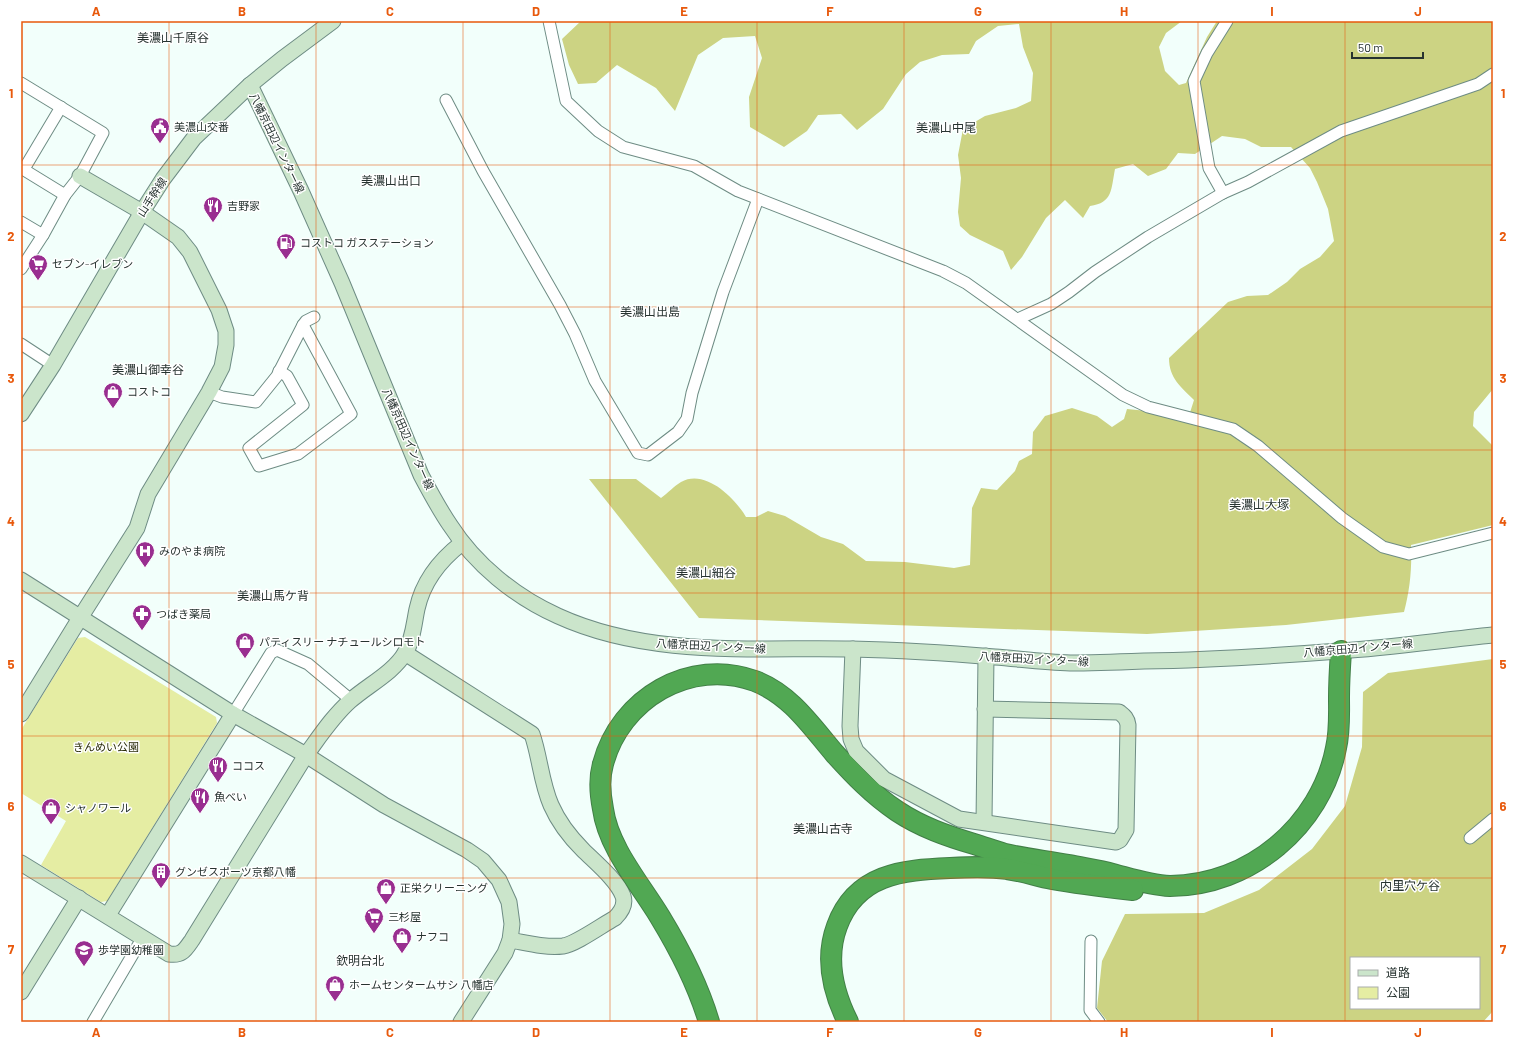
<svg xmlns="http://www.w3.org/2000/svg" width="1514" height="1043" font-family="Barlow,'Noto Sans JP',sans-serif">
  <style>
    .green { fill: #e5eda3 }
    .forest { fill: #ccd383; fill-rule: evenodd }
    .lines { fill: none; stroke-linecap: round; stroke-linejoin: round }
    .street-casing { stroke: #6e8c84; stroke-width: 13 }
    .secondary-casing { stroke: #6e8c84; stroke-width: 17 }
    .highway-casing { stroke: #427f47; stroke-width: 22 }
    .street { stroke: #fff; stroke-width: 11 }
    .secondary { stroke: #cbe5cb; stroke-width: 15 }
    .highway { stroke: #51a853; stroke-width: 20 }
    .grid { fill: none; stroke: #e8590c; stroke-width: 1; stroke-opacity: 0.55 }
    .labels { text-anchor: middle; stroke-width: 3; stroke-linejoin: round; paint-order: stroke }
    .poi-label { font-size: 11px; fill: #273330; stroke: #fff; text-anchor: start }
    .street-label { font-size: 11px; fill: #273330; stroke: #fff }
    .park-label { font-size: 11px; fill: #2b2d0a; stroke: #fff }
    .neighbourhood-label { font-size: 12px; fill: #273330; stroke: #fff }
    .neatline { fill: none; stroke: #e8590c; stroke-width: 1.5 }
    .grid-label { font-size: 13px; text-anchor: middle; font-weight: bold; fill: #e8590c }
  </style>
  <rect width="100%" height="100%" fill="#f2fffb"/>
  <path class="green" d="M85 637 216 717 217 723 107 901 101 902 41 865 66 821 21 793V730L78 638Z"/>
  <g class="forest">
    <path d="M581 21H1182L1166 33 1159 47 1165 71 1179 85 1186 83 1207 37 1217 21H1493V389L1474 412 1473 426 1493 446V525L1411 545C1412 568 1410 590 1404 612L1286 625 1147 634 699 618 589 479H636L661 498C668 493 674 486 681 482 705 468 735 498 746 517H756L768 511 785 516 821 537 843 544 866 561 905 562 954 568 970 565 972 508 981 488 997 490 1015 471 1019 461 1032 454 1033 432 1045 416 1072 408 1097 416 1112 427 1124 419 1127 409 1147 411 1187 422 1194 400C1181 387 1169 378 1169 358L1228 302 1247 296 1268 295 1287 282 1300 269 1320 257 1334 241 1328 209 1317 182 1310 168 1291 147H1261L1245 139 1222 136 1195 154 1178 153 1166 169 1148 176 1133 164 1115 169C1111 189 1113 203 1090 206L1083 218 1065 200 1046 218 1022 257 1011 270 1003 251 970 235 960 226 958 212 961 178 958 155 963 129 985 116 1016 108 1031 101 1033 73 1023 47 1019 24 998 26 976 41 969 54 942 55 920 62 906 74 883 109 857 130 841 114 818 115 807 131 784 147 750 127 749 97 762 58 755 36 723 38 698 55 675 111 656 88 617 65 596 83 578 84 569 65 562 39Z"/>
    <path d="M1493 659V1011L1483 1022H1108L1097 1008 1102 961 1125 914 1204 913 1259 890 1312 849 1345 806 1362 747 1363 692 1388 673ZM1351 958H1479V1008H1351Z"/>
  </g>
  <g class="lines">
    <g class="street-casing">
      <g id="street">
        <path d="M549 21 566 101 598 131 623 147 694 166 738 191 943 271 966 283 1123 395 1148 407 1233 429 1258 446 1342 518 1383 547 1409 554 1493 533"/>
        <path d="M21 83 103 133 80 176 65 195 43 235 21 269"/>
        <path d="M446 100 483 171 560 305 575 334 595 381 638 453 648 455 678 432 687 419 692 393 723 292 758 199"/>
        <path d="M21 168 65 195"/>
        <path d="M24 169 61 107"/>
        <path d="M1223 193 1209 168 1194 81 1207 53 1227 21"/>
        <path d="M21 222 43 235"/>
        <path d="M1018 319 1051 304 1069 292 1095 272 1148 237 1223 193 1248 182 1341 131 1478 84 1493 74"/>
        <path d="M21 344 53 365"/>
        <path d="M279 371 287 376 303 405 249 448 259 466 298 454 351 414 303 325"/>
        <path d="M209 392 222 397 256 402 277 376 303 325 306 321 314 317"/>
        <path d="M233 714 271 653 277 650 308 664 351 700"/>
        <path d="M1470 838 1493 819"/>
        <path d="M1091 941 1090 1010 1099 1022"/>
        <path d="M93 1022 143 937"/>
      </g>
    </g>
    <g class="secondary-casing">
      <g id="secondary">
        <path d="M250 85 301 191 342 283 421 475C430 492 439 509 450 525 475 564 515 597 558 616 650 658 754 647 852 649 900 650 948 653 995 657 1020 659 1045 662 1070 663 1094 663 1119 662 1144 661 1209 660 1274 656 1339 651 1390 648 1442 640 1493 635"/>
        <path d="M21 414 53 365 142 212 163 179 194 138 250 85 282 59 333 21"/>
        <path d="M21 580 233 714 306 755 384 805 467 850 483 861 499 880 509 902 512 924 510 940 505 953 461 1022"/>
        <path d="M853 649 850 726 851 739 856 751 884 779 959 819 1116 842 1120 840 1126 830 1128 725C1127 718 1124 716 1119 712L985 709"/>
        <path d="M405 653 532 734C540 757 541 782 551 805 558 821 570 837 583 850 595 862 617 880 623 896 626 905 621 912 615 918 602 925 576 944 563 946 545 948 527 943 510 940"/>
        <path d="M21 714 80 618 137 528 148 494 209 392 222 367 226 345V331L219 310 190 252 178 237 142 212 80 176"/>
        <path d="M984 822 986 656"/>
        <path d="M21 863 169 954C182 956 185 950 192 940L306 755C320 736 333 716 350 701 368 685 393 673 405 653 413 640 414 623 417 609 423 581 440 560 462 543"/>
        <path d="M108 915 233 714"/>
        <path d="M21 992 79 898"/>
      </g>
    </g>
    <g class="highway-casing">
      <g id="highway">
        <path d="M709 1022C698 985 680 950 660 917 640 884 608 847 603 809 600 794 599 778 603 764 620 699 690 657 755 681 791 695 811 726 835 754 854 775 873 795 897 811 921 827 947 836 974 844 984 847 994 851 1005 854 1026 859 1048 861 1069 865 1083 868 1099 870 1113 874 1132 879 1150 885 1170 886 1249 886 1321 826 1336 748 1340 731 1339 714 1339 697 1339 682 1340 666 1341 651"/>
        <path d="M848 1022C833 992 825 958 837 926 856 874 902 870 950 868 969 867 988 866 1007 869 1022 871 1037 876 1052 879 1079 884 1106 887 1133 890"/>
      </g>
    </g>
    <use href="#street" class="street"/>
    <use href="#secondary" class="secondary"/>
    <use href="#highway" class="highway"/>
  </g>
  <path class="grid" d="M169 21V1022M316 21V1022M463 21V1022M610 21V1022M757 21V1022M904 21V1022M1051 21V1022M1198 21V1022M1345 21V1022M21 165H1493M21 307H1493M21 450H1493M21 593H1493M21 736H1493M21 878H1493"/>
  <defs>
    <g id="civic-pin" transform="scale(1)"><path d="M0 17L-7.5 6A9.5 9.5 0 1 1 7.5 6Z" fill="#992e90" stroke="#fff"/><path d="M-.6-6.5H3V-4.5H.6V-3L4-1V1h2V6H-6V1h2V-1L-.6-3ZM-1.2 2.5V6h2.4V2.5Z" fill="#fff"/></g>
    <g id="restaurant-pin" transform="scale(1)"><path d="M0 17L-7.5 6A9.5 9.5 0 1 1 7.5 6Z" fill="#992e90" stroke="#fff"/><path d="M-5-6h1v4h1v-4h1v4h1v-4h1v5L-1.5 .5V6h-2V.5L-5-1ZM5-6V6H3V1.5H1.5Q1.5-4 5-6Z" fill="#fff"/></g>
    <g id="fuel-pin" transform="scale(1)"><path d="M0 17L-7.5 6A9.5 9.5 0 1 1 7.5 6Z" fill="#992e90" stroke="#fff"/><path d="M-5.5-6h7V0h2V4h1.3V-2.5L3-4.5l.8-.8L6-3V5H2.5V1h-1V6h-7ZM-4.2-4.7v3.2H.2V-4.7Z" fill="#fff"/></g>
    <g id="supermarket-pin" transform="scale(1)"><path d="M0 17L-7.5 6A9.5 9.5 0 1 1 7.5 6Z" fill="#992e90" stroke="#fff"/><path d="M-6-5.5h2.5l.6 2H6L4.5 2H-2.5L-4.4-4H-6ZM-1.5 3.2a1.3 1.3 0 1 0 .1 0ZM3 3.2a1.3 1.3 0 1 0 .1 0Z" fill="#fff"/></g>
    <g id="shop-pin" transform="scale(1)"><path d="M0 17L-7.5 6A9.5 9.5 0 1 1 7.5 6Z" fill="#992e90" stroke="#fff"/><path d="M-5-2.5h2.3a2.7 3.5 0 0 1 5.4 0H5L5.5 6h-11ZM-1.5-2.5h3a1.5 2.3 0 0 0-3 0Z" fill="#fff"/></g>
    <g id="hospital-pin" transform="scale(1)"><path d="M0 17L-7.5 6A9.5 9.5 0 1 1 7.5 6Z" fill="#992e90" stroke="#fff"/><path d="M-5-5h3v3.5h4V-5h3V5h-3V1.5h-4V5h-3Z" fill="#fff"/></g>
    <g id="pharmacy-pin" transform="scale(1)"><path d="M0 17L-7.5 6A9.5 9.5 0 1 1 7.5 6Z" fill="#992e90" stroke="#fff"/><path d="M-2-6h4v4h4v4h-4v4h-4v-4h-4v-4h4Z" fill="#fff"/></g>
    <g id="building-pin" transform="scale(1)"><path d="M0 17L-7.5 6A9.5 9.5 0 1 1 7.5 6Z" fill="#992e90" stroke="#fff"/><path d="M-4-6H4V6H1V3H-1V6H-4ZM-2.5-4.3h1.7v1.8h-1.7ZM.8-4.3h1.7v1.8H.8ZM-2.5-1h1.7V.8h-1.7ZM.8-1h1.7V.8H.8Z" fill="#fff"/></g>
    <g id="school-pin" transform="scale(1)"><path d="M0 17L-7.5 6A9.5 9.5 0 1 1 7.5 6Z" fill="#992e90" stroke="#fff"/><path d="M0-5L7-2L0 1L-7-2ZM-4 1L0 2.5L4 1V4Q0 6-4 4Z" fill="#fff"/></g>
  </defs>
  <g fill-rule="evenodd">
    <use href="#civic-pin" x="160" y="127"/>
    <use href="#restaurant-pin" x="213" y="206"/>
    <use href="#fuel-pin" x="286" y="243"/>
    <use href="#supermarket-pin" x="38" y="264"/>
    <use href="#shop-pin" x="113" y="392"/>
    <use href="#hospital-pin" x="145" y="551"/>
    <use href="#pharmacy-pin" x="142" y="614"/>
    <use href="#shop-pin" x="245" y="642"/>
    <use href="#restaurant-pin" x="218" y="766"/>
    <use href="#restaurant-pin" x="200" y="797"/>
    <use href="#shop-pin" x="51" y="808"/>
    <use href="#building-pin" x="161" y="872"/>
    <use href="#shop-pin" x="386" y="888"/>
    <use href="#supermarket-pin" x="374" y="917"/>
    <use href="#shop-pin" x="402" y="937"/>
    <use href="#school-pin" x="84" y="950"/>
    <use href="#shop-pin" x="335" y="985"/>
  </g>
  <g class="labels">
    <g class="poi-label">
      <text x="174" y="131">美濃山交番</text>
      <text x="227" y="210">吉野家</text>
      <text x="300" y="247">コストコ ガスステーション</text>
      <text x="52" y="268">セブン-イレブン</text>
      <text x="127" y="396">コストコ</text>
      <text x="159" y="555">みのやま病院</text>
      <text x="156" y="618">つばき薬局</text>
      <text x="259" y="646">パティスリー ナチュールシロモト</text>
      <text x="232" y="770">ココス</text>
      <text x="214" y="801">魚べい</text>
      <text x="65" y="812">シャノワール</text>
      <text x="175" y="876">グンゼスポーツ京都八幡</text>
      <text x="400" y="892">正栄クリーニング</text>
      <text x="388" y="921">三杉屋</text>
      <text x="416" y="941">ナフコ</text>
      <text x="98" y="954">歩学園幼稚園</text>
      <text x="349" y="989">ホームセンタームサシ 八幡店</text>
    </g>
    <g class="street-label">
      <text transform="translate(277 143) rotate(64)" y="4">八幡京田辺インター線</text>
      <text transform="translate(152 197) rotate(-57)" y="4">山手幹線</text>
      <text transform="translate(408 439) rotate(66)" y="4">八幡京田辺インター線</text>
      <text transform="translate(711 646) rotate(3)" y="4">八幡京田辺インター線</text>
      <text transform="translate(1358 648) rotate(-5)" y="4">八幡京田辺インター線</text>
      <text transform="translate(1034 659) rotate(3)" y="4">八幡京田辺インター線</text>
    </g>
    <g class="park-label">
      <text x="106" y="751">きんめい公園</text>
    </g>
    <g class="neighbourhood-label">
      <text x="173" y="42">美濃山千原谷</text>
      <text x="946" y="132">美濃山中尾</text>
      <text x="391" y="185">美濃山出口</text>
      <text x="650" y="316">美濃山出島</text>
      <text x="148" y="374">美濃山御幸谷</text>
      <text x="1259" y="509">美濃山大塚</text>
      <text x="706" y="577">美濃山細谷</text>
      <text x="273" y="600">美濃山馬ケ背</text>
      <text x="823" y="833">美濃山古寺</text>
      <text x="1410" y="890">内里穴ケ谷</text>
      <text x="360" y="965">欽明台北</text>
    </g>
  </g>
  <rect width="1514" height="1043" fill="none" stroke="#ffffff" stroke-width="44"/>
  <rect x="1350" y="957" width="130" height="52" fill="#ffffff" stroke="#a9adac"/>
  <rect x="1358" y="970" width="20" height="6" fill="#cbe5cb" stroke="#a9adac"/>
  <text x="1386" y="977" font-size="12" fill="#273330">道路</text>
  <rect x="1358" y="987" width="20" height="12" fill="#e5eda3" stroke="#a9adac"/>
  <text x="1386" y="997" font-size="12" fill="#273330">公園</text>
  <path d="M1352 52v6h71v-6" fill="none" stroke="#273330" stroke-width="2"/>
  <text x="1358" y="52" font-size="12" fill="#273330" stroke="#ffffff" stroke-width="3" paint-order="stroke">50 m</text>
  <rect x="22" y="22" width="1470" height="999" class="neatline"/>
  <g class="grid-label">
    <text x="96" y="16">A</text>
    <text x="242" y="16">B</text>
    <text x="390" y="16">C</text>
    <text x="536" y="16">D</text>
    <text x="684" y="16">E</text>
    <text x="830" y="16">F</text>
    <text x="978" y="16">G</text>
    <text x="1124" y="16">H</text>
    <text x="1272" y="16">I</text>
    <text x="1418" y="16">J</text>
    <text x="11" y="98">1</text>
    <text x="1503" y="98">1</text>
    <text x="11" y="241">2</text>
    <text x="1503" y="241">2</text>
    <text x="11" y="383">3</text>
    <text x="1503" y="383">3</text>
    <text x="11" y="526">4</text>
    <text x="1503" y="526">4</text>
    <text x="11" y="669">5</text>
    <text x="1503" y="669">5</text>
    <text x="11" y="811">6</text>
    <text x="1503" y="811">6</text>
    <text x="11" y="954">7</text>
    <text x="1503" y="954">7</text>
    <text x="96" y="1037">A</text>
    <text x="242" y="1037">B</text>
    <text x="390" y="1037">C</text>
    <text x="536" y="1037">D</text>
    <text x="684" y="1037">E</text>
    <text x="830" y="1037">F</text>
    <text x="978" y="1037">G</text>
    <text x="1124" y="1037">H</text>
    <text x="1272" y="1037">I</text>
    <text x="1418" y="1037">J</text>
  </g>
</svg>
